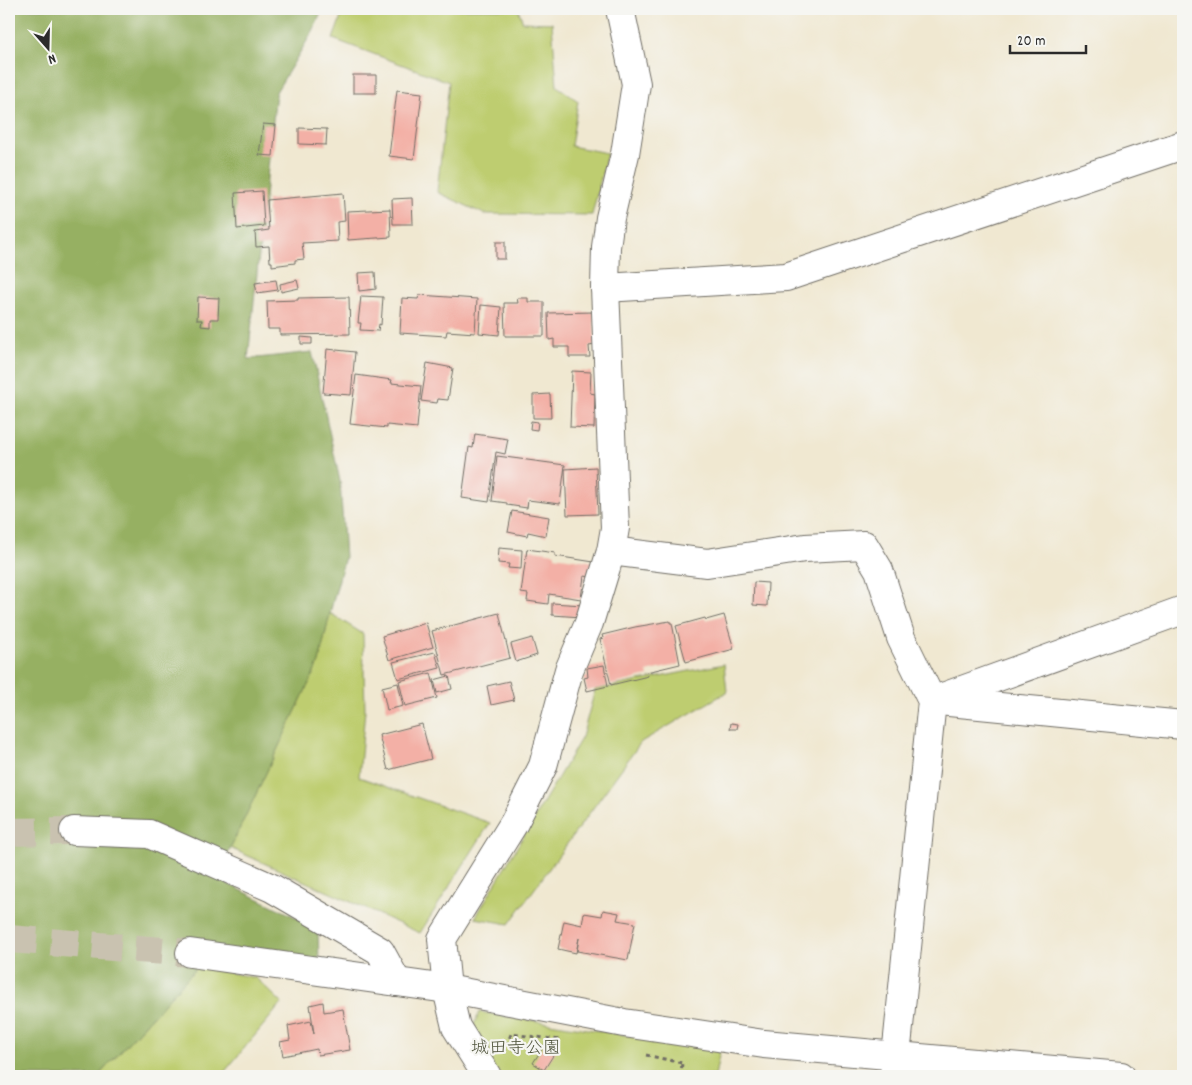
<svg xmlns="http://www.w3.org/2000/svg" width="1192" height="1085" font-family="Dekko,'Klee One',sans-serif">
  <style>
    .green { fill: #becd70; stroke: #747c4e }
    .forest { fill: #96b062; stroke: #606e46 }
    .building { fill: #f3b0a6 }
    .lines { fill: none; stroke-linecap: round; stroke-linejoin: round }
    .minor-tunnel { stroke: #c9c2b0; stroke-width: 28; stroke-dasharray: 28 14; stroke-linecap: butt }
    .minor-casing { stroke: #706d65; stroke-width: 30 }
    .path { stroke: #706d65; stroke-width: 3; stroke-dasharray: 4 4; stroke-linecap: butt }
    .minor { stroke: #fff; stroke-width: 28 }
    .labels { text-anchor: middle; stroke-width: 4.5; stroke-linejoin: round; paint-order: stroke }
    .park-label { font-size: 18px; fill: #50543c; stroke: #f6f6f2 }
  </style>
  <rect width="100%" height="100%" fill="#f6f6f2"/>
  <filter id="ink" filterUnits="userSpaceOnUse"><feTurbulence type="fractalNoise" baseFrequency=".02" numOctaves="2"/><feDisplacementMap in="SourceGraphic" scale="10" xChannelSelector="R" yChannelSelector="G"/><feConvolveMatrix kernelMatrix="1 2 1 2 8 2 1 2 1" color-interpolation-filters="sRGB"/></filter>
  <filter id="wash" filterUnits="userSpaceOnUse"><feTurbulence type="fractalNoise" baseFrequency=".0096" numOctaves="4" result="noise"/><feDisplacementMap in="SourceGraphic" scale="20" xChannelSelector="R" yChannelSelector="G"/><feGaussianBlur stdDeviation="1.12" result="paint"/><feColorMatrix in="noise" values="0 0 0 0 0 0 0 0 0 0 0 0 0 0 0 0 0 1.4 0 .05"/><feComposite in="paint" operator="in"/></filter>
  <g filter="url(#wash)">
    <rect width="100%" height="100%" fill="#f0e8d1"/>
    <g class="green">
      <path d="M344 9H518L523 22 552 23 557 86 578 101 571 146 607 153 592 215 484 214 437 192 449 82 333 39Z"/>
      <path d="M330 613 363 634 365 710 359 777 490 823 420 933 230 848 319 662Z"/>
      <path d="M724 664 727 692 641 742 509 924 475 918 582 737 595 690Z"/>
      <path d="M198 966 256 978 282 1003 221 1076H98Z"/>
      <path d="M480 1012 720 1050 715 1076H499L471 1030Z"/>
    </g>
    <path class="forest" d="M9 9H323L313 31 276 92 248 359 312 352 340 481 345 557 330 613 319 662 216 878 318 928 319 962 198 966 98 1076H9Z"/>
    <g id="blocks">
      <g class="building">
        <rect x="353" y="75" width="23" height="18"/>
        <path d="M397 90 422 93 414 159 389 156Z"/>
        <path d="M263 124 276 125 273 156 259 155Z"/>
        <path d="M299 128 327 129 326 145 299 144Z"/>
        <path d="M262 191 264 226 237 229 235 193Z"/>
        <path d="M343 193 345 221 337 222 338 241 302 243 304 259 295 260V263L272 266V262H270L269 246 256 247 255 232 269 230 267 200Z"/>
        <path d="M412 198 413 224H393L392 199Z"/>
        <path d="M390 209 391 237 348 240 347 211Z"/>
        <rect x="496" y="242" width="9" height="17"/>
        <path d="M375 272 376 289 359 291 358 273Z"/>
        <path d="M276 280 278 290 257 293 255 283Z"/>
        <path d="M297 280 299 288 281 292 280 284Z"/>
        <path d="M419 295 477 299 475 333 447 331 446 336 400 333 402 298 418 299Z"/>
        <path d="M361 296 383 297 381 325 379 324 378 331 360 330 361 323H358Z"/>
        <path d="M198 297 219 298 218 319H210V327L201 326 202 320H197Z"/>
        <path d="M349 297 350 334 280 335V329H268L267 301 298 300V298Z"/>
        <path d="M517 298H528V302H544V336H505L504 303H518Z"/>
        <path d="M481 305 501 307 499 335 479 333Z"/>
        <path d="M594 312 595 345 589 346 590 357H569V347H554V339L549 340 548 313Z"/>
        <path d="M301 337 312 338V344H301Z"/>
        <path d="M327 349 355 352 351 395 323 393Z"/>
        <path d="M427 363 453 368 448 400 438 399 437 403 421 401Z"/>
        <path d="M572 371 591 372 590 393 595 394 594 428 570 427Z"/>
        <path d="M356 375 392 380 391 383 421 386 417 428 387 425V428L350 424Z"/>
        <path d="M550 394 551 418H533V395Z"/>
        <path d="M531 421 538 422 537 430 530 429Z"/>
        <path d="M475 434 508 439 505 454 496 452 489 502 462 498 469 447 473 448Z"/>
        <path d="M497 456 565 465 560 504 528 500 527 508 507 505V503L492 501Z"/>
        <path d="M596 467 598 514 567 515 565 469Z"/>
        <path d="M512 511 549 517 546 536 528 532 527 536 508 532Z"/>
        <path d="M499 548 522 550 521 569 508 568 509 564 498 563Z"/>
        <path d="M527 549 555 553V556L594 562 592 577 584 576 581 599 549 594 548 604 527 601 528 594 521 593Z"/>
        <path d="M754 582 768 583 767 606 753 605Z"/>
        <path d="M552 603 583 605 582 617 552 615Z"/>
        <path d="M499 613 510 658 444 675 432 631Z"/>
        <path d="M724 615 734 649 686 662 676 626 705 618 706 620Z"/>
        <path d="M670 621V623H672L680 664 647 672 648 676 611 685 600 639 603 638 602 635 635 627Z"/>
        <path d="M426 623 433 647 389 660 382 636Z"/>
        <path d="M532 638 537 655 516 662 511 644Z"/>
        <path d="M435 652 440 668 398 679 393 662Z"/>
        <path d="M604 665 608 686 587 691 584 678 588 677 587 668Z"/>
        <path d="M431 673 437 698 405 706 399 681Z"/>
        <path d="M449 676 452 689 437 693 434 680Z"/>
        <path d="M509 681 514 700 491 705 487 686Z"/>
        <path d="M398 683 403 706 387 710 382 687Z"/>
        <path d="M731 723 738 724 737 729H730Z"/>
        <path d="M422 724 431 759 388 770 379 735Z"/>
        <path d="M603 910 619 913 617 920 635 923 628 960 577 951 579 938 576 953 558 949 564 921 582 925 584 913 602 916Z"/>
        <path d="M323 1002 324 1012 343 1009 350 1050 318 1055 317 1049 283 1056 280 1042 290 1040 288 1026 311 1021 314 1034 310 1005Z"/>
        <path d="M548 1039 559 1046 544 1070 533 1063Z"/>
      </g>
    </g>
  </g>
  <g filter="url(#ink)">
    <use href="#blocks" fill-opacity="0" stroke="#706d65" stroke-width="1"/>
    <g class="lines">
      <g class="minor-tunnel">
        <path d="M9 832 74 831"/>
        <path d="M9 939 190 953"/>
      </g>
      <g class="minor-casing">
        <g id="minor">
          <path d="M605 288 786 277 1183 145"/>
          <path d="M611 551 707 563 805 548 864 545 879 570 901 638 932 701 894 1076"/>
          <path d="M932 701 1183 610"/>
          <path d="M939 701 1183 725"/>
          <path d="M74 831 149 834 272 888 380 951 397 982"/>
          <path d="M190 953 447 989 624 1023 764 1044 1121 1076"/>
          <path d="M487 1076 456 1027 447 989 442 939 514 823 543 766 569 670 589 623 611 551 615 528 605 288 606 247 610 218 625 154 636 84 620 9"/>
        </g>
      </g>
      <g class="path">
        <path d="M504 1053 511 1034 561 1040"/>
        <path d="M646 1055 682 1063"/>
        <path d="M681 1076 682 1062"/>
      </g>
      <use href="#minor" class="minor"/>
    </g>
  </g>
  <g class="labels">
    <g class="park-label">
      <text x="516" y="1053">城田寺公園</text>
    </g>
  </g>
  <rect width="1192" height="1085" fill="none" stroke="#f6f6f2" stroke-width="30"/>
  <g transform="translate(48 48) rotate(160)" stroke="#f6f6f2" stroke-width="4" paint-order="stroke">
  <path d="M0-4L9 19L0 12L-9 19Z" fill="#2b2b2b"/>
  <text y="-8" font-size="14" font-weight="bold" text-anchor="middle" fill="#2b2b2b">N</text>
  </g>
  <path d="M1010 45v8h76v-8" fill="none" stroke="#2b2b2b" stroke-width="2.5"/>
  <text x="1017" y="45" font-size="15" fill="#2b2b2b" stroke="#f6f6f2" stroke-width="4" paint-order="stroke">20 m</text>
</svg>
